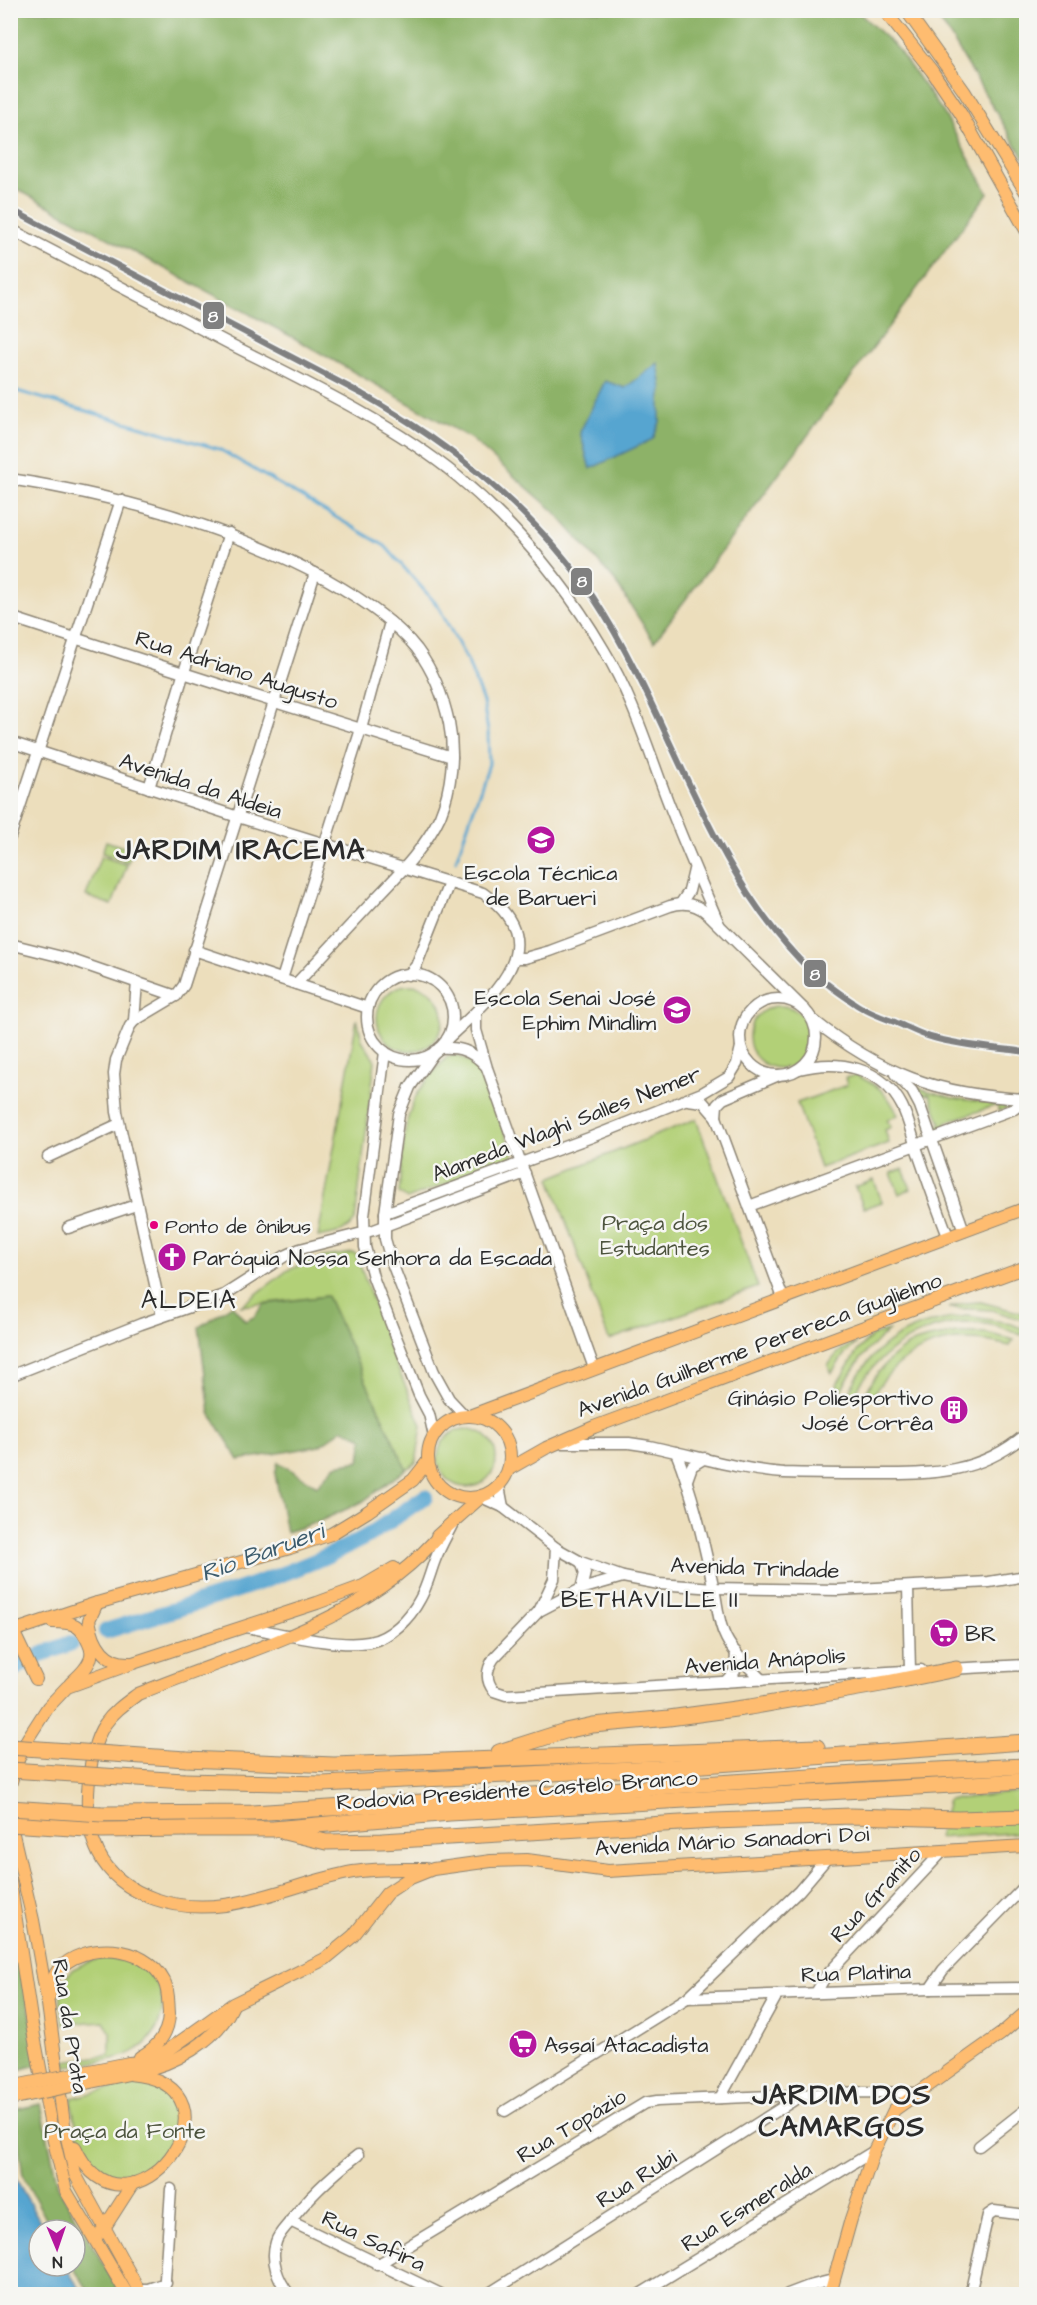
<svg xmlns="http://www.w3.org/2000/svg" width="1037" height="2305" font-family="'Architects Daughter',sans-serif">
  <style>
    .green { fill: #b2d077; stroke: #6e7e51; stroke-width: 1.5 }
    .forest { fill: #8db268; stroke: #5c6e4a; stroke-width: 1.5 }
    .water { fill: #57a5d0; stroke: #41687e; stroke-width: 1.5 }
    .lines { fill: none; stroke-linecap: round; stroke-linejoin: round }
    .stream { stroke: #57a5d0; stroke-width: 3 }
    .river { stroke: #57a5d0; stroke-width: 16 }
    .minor-casing { stroke: #8c8474; stroke-width: 13 }
    .major-casing { stroke: #8c8474; stroke-width: 14 }
    .highway-casing { stroke: #8c8474; stroke-width: 17 }
    .minor { stroke: #fff; stroke-width: 10 }
    .major { stroke: #febc70; stroke-width: 12 }
    .highway { stroke: #febc70; stroke-width: 15 }
    .major-bridge-casing { stroke: #8c8474; stroke-width: 14; stroke-linecap: butt }
    .highway-bridge-casing { stroke: #8c8474; stroke-width: 17; stroke-linecap: butt }
    .major-bridge { stroke: #febc70; stroke-width: 12 }
    .highway-bridge { stroke: #febc70; stroke-width: 15 }
    .rail-1-casing { stroke: #f6f6f2; stroke-width: 10 }
    .rail-1 { stroke: #808080; stroke-width: 6 }
    .bus-dot { fill: #e5007d; stroke: #f6f6f2; stroke-width: 2 }
    .labels { text-anchor: middle; stroke-width: 5; stroke-linejoin: round; paint-order: stroke }
    .bus-label { font-size: 20px; fill: #2b2b2b; stroke: #f6f6f2; text-anchor: start }
    .street-label { font-size: 22px; fill: #2b2b2b; stroke: #f6f6f2 }
    .poi-label { font-size: 22px; fill: #2b2b2b; stroke: #f6f6f2; text-anchor: start }
    .park-label { font-size: 22px; fill: #4d543e; stroke: #f6f6f2 }
    .water-label { font-size: 24px; font-style: italic; fill: #3d5c6d; stroke: #f6f6f2 }
    .neighbourhood-label { font-size: 24px; letter-spacing: 1.5px; fill: #2b2b2b; stroke: #f6f6f2 }
    .quarter-label { font-size: 26px; letter-spacing: 1.5px; fill: #2b2b2b; stroke: #f6f6f2 }
    .district-label { font-size: 28px; font-weight: bold; letter-spacing: 1.5px; fill: #2b2b2b; stroke: #f6f6f2 }
    .line-badge { stroke: #f6f6f2; stroke-width: 2 }
    .badge-label { font-size: 16px; text-anchor: middle; font-weight: bold; fill: #fff }
  </style>
  <rect width="100%" height="100%" fill="#f6f6f2"/>
  <filter id="ink" filterUnits="userSpaceOnUse"><feTurbulence type="fractalNoise" baseFrequency=".0167" numOctaves="2"/><feDisplacementMap in="SourceGraphic" scale="12" xChannelSelector="R" yChannelSelector="G"/><feConvolveMatrix kernelMatrix="1 2 1 2 8 2 1 2 1" color-interpolation-filters="sRGB"/></filter>
  <filter id="wash" filterUnits="userSpaceOnUse"><feTurbulence type="fractalNoise" baseFrequency=".008" numOctaves="4" result="noise"/><feDisplacementMap in="SourceGraphic" scale="24" xChannelSelector="R" yChannelSelector="G"/><feGaussianBlur stdDeviation="1.35" result="paint"/><feColorMatrix in="noise" values="0 0 0 0 0 0 0 0 0 0 0 0 0 0 0 0 0 1.4 0 .05"/><feComposite in="paint" operator="in"/></filter>
  <g filter="url(#wash)">
    <rect width="100%" height="100%" fill="#ecdebc"/>
    <g class="green">
      <path d="M106 841 132 850 128 862 102 853Z"/>
      <path d="M101 856 127 865 112 905 86 896Z"/>
      <circle cx="410" cy="1018" r="33"/>
      <circle cx="780" cy="1037" r="31"/>
      <path d="M357 1019 362 1040 375 1061 355 1220C347 1233 332 1234 318 1237Z"/>
      <path d="M457 1055 475 1065 486 1082 513 1154 509 1160 407 1199 399 1193C402 1165 402 1117 418 1093 426 1080 437 1068 447 1057Z"/>
      <path d="M856 1075C880 1087 886 1091 898 1115L887 1120 891 1127 885 1130 889 1143 820 1168 797 1103 847 1085 845 1078Z"/>
      <path d="M915 1087 953 1098 1012 1106 999 1111 997 1105 946 1122 947 1130 939 1131 935 1127 941 1123 929 1094 921 1096Z"/>
      <path d="M696 1119 758 1287 609 1340 550 1178Z"/>
      <path d="M903 1169 911 1189 899 1194 891 1173Z"/>
      <path d="M874 1180 882 1202 864 1208 855 1187Z"/>
      <path d="M353 1253 356 1254 393 1357 422 1425 416 1463 406 1469 327 1296 241 1306 288 1270 323 1257Z"/>
      <path d="M981 1302 1026 1314V1321L992 1310 949 1308 965 1303Z"/>
      <path d="M968 1316 1009 1323 1026 1330 1021 1335C958 1304 886 1335 854 1395L848 1394C873 1341 912 1322 968 1316Z"/>
      <path d="M890 1330C867 1348 853 1367 840 1393L837 1384 858 1350 872 1336Z"/>
      <path d="M957 1333H986L1014 1340 1009 1346C952 1330 903 1344 872 1397L865 1396C873 1375 894 1351 915 1342 928 1337 944 1336 957 1333Z"/>
      <path d="M857 1343 843 1356 832 1373 828 1366C836 1353 842 1348 857 1343Z"/>
      <circle cx="467" cy="1458" r="29"/>
      <path d="M1026 1791V1832L938 1838 948 1800Z"/>
      <path d="M104 1958C123 1959 143 1965 154 1980 171 2002 160 2035 138 2049 119 2062 89 2062 66 2066L65 2061 110 2055V2032L104 2021 64 2024C55 1984 62 1966 104 1958Z"/>
      <path d="M145 2082C223 2105 142 2212 94 2167 80 2153 77 2125 72 2107V2098L131 2083Z"/>
    </g>
    <g class="forest">
      <path d="M10 11H857L896 47 943 112 988 193 654 642 615 581 555 512 470 438 294 338 11 186Z"/>
      <path d="M931 11H1026V162L948 32Z"/>
      <path d="M327 1296 406 1469 362 1502 318 1522 286 1532 275 1474 278 1462 317 1486 336 1465 360 1461 363 1438 343 1429 319 1446 239 1460 210 1413 199 1327 232 1305 245 1321 254 1317 264 1304Z"/>
      <path d="M10 1904 40 2064 14 2071 10 2059Z"/>
      <path d="M41 2104 58 2187 121 2294H91L72 2266H75V2230H52L23 2176 14 2110Z"/>
    </g>
    <g class="water">
      <path d="M658 363 662 389 660 401V422L653 439 590 469 580 432 605 381 625 388Z"/>
      <path d="M11 2140 15 2177 45 2230H39V2266H65L83 2294H11Z"/>
    </g>
    <g class="lines">
      <path class="stream" d="M10 389 219 449 385 546 438 606 468 662 483 702 488 731 489 764 456 860"/>
      <g class="river">
        <path d="M106 1631C191 1604 280 1581 360 1540 382 1528 403 1511 425 1497"/>
        <path d="M10 1671 41 1655 71 1643"/>
      </g>
    </g>
  </g>
  <g filter="url(#ink)">
    <g class="lines">
      <g class="minor-casing">
        <g id="minor">
          <path d="M10 229C84 268 158 307 232 345 307 383 392 423 457 476 515 524 566 585 604 650 632 696 648 749 667 799 683 841 701 882 719 924"/>
          <path d="M10 479C121 496 229 526 328 580 360 598 394 620 417 649 434 672 443 695 449 723 455 753 452 787 440 816 426 847 399 874 376 898 349 927 323 955 296 984"/>
          <path d="M10 617C157 665 304 712 452 757"/>
          <path d="M10 742 238 817 483 893C557 945 491 998 447 1039"/>
          <path d="M149 788 184 672 229 533"/>
          <path d="M10 837 121 500"/>
          <path d="M681 903 689 891 694 870"/>
          <path d="M10 944 66 958 176 996"/>
          <path d="M194 950 368 1008"/>
          <path d="M515 958H525L550 951 670 906C685 901 697 904 708 914L805 1010"/>
          <circle cx="410" cy="1017" r="43"/>
          <path d="M408 975 416 966 449 883"/>
          <path d="M282 979 361 729 390 622"/>
          <circle cx="778" cy="1037" r="38"/>
          <path d="M476 1012V1030L487 1068 594 1368"/>
          <path d="M812 1019C881 1074 938 1095 1026 1099"/>
          <path d="M134 1021 137 982"/>
          <path d="M439 1048C459 1047 471 1050 485 1065"/>
          <path d="M435 1051 410 1087 399 1114 385 1213V1239L392 1263 434 1372 449 1399 465 1416"/>
          <path d="M385 1052 364 1216 365 1247 373 1277 389 1319 419 1395 429 1414 434 1436"/>
          <path d="M799 1069C839 1059 882 1067 902 1106 909 1120 912 1136 917 1150 927 1179 937 1208 948 1236"/>
          <path d="M895 1074 912 1091 920 1106 964 1231"/>
          <path d="M688 1100 703 1102 716 1117 783 1298"/>
          <path d="M716 1117 717 1105 723 1099 779 1075"/>
          <path d="M48 1157 119 1124"/>
          <path d="M749 1206 1014 1109 1026 1100"/>
          <path d="M385 1213 589 1138 702 1093 729 1077 737 1064 741 1047"/>
          <path d="M68 1228 136 1205"/>
          <path d="M162 1316 117 1112 114 1074 116 1060 130 1026 134 1021 176 996 184 985 315 573"/>
          <path d="M10 1376 141 1324 224 1295 285 1256 300 1249 374 1230 525 1173"/>
          <path d="M560 1443H629L649 1446C693 1455 739 1470 784 1473 813 1474 842 1474 871 1474 930 1474 979 1475 1026 1434"/>
          <path d="M676 1452C693 1494 703 1540 713 1585 718 1603 717 1621 726 1638 734 1654 750 1668 762 1680"/>
          <path d="M687 1480 692 1466 705 1458"/>
          <path d="M499 1486 503 1507"/>
          <path d="M481 1497 503 1507 556 1548 581 1562 623 1577 659 1584 714 1588 838 1590 989 1582 1026 1576"/>
          <path d="M581 1562 585 1573 581 1589 539 1611 494 1658C486 1670 485 1680 494 1691L506 1695 921 1670"/>
          <path d="M908 1587 910 1671"/>
          <path d="M581 1589 623 1577"/>
          <path d="M539 1611 554 1579 556 1548"/>
          <path d="M246 1627C281 1633 335 1648 369 1642 391 1638 410 1618 420 1599 427 1587 430 1573 435 1560 440 1547 447 1535 453 1523"/>
          <path d="M949 1669 1026 1665"/>
          <path d="M725 1682 735 1671 736 1652"/>
          <path d="M930 1989 943 1970 1026 1885"/>
          <path d="M816 1993 825 1977 943 1851"/>
          <path d="M687 1998 930 1989 1026 1988"/>
          <path d="M720 2098 777 1995"/>
          <path d="M505 2111 687 1998 799 1891 827 1858"/>
          <path d="M979 2146 1026 2109"/>
          <path d="M290 2221 441 2294"/>
          <path d="M377 2265 645 2103 657 2101 864 2092 917 2093"/>
          <path d="M138 2289H148L166 2283"/>
          <path d="M164 2294 171 2189"/>
          <path d="M289 2294C278 2280 270 2260 276 2242 278 2235 284 2229 289 2223 308 2197 332 2175 358 2155"/>
          <path d="M488 2294 802 2095"/>
          <path d="M640 2294 874 2151"/>
          <path d="M788 2294 809 2286 833 2280"/>
          <path d="M970 2294 988 2215 994 2211 1026 2215"/>
        </g>
      </g>
      <g class="major-casing">
        <g id="major">
          <path d="M884 10 932 71 961 114 1026 230"/>
          <path d="M906 10 964 91 1026 192"/>
          <circle cx="469" cy="1457" r="41"/>
          <path d="M469 1416 1026 1208"/>
          <path d="M509 1469 546 1448 594 1427 1026 1267"/>
          <path d="M437 1536 481 1497"/>
          <path d="M97 1603 89 1620C93 1643 104 1664 130 1663"/>
          <path d="M52 1622C73 1622 81 1624 89 1644 92 1650 92 1657 89 1662 85 1671 77 1677 70 1684"/>
          <path d="M13 1631 36 1679"/>
          <path d="M10 1632 97 1603 290 1548 331 1534 367 1512 413 1480 428 1461"/>
          <path d="M10 1785 17 1762 28 1738 48 1707 67 1687 133 1663 317 1603 363 1586 394 1568"/>
          <path d="M10 1821 33 1920 48 2004 64 2124 75 2174 141 2294"/>
          <path d="M426 1869C402 1869 377 1868 353 1872 286 1884 224 1923 155 1899 98 1879 83 1836 89 1780 91 1762 94 1739 105 1724 114 1711 126 1703 138 1694 244 1650 367 1623 443 1531"/>
          <path d="M10 1881 32 2025 53 2137 66 2191 127 2294"/>
          <path d="M49 1997C51 1988 52 1977 58 1970 84 1941 145 1944 164 1981 169 1990 168 2002 169 2013 169 2033 157 2048 140 2057"/>
          <path d="M129 2063 141 2062 167 2051 233 2004 325 1959 353 1936 387 1893 408 1879 433 1869 491 1861 527 1860 608 1871 1026 1846"/>
          <path d="M136 2072C173 2065 216 2042 232 2007"/>
          <path d="M75 2147C126 2260 260 2085 129 2074"/>
          <path d="M101 2233 133 2183"/>
          <path d="M830 2294 851 2219 874 2151 894 2110 1001 2034 1026 2012"/>
        </g>
      </g>
      <g class="highway-casing">
        <g id="highway">
          <path d="M499 1752 565 1731 593 1725 669 1718 750 1707 887 1683 956 1669"/>
          <path d="M186 1759 334 1765 817 1747"/>
          <path d="M184 1781 322 1784 675 1767 1026 1742"/>
          <path d="M101 1814 252 1813 871 1773 1026 1766"/>
          <path d="M186 1829H273L450 1813 1026 1781"/>
          <path d="M284 1832 326 1842 382 1841 714 1821 851 1816 958 1819 1026 1817"/>
        </g>
      </g>
      <use href="#minor" class="minor"/>
      <use href="#major" class="major"/>
      <use href="#highway" class="highway"/>
      <g class="major-bridge-casing">
        <g id="major-bridge">
          <path d="M10 2087 129 2063"/>
          <path d="M10 2099 129 2074"/>
        </g>
      </g>
      <g class="highway-bridge-casing">
        <g id="highway-bridge">
          <path d="M10 1747 186 1759"/>
          <path d="M10 1770 184 1781"/>
          <path d="M10 1808 101 1814"/>
          <path d="M10 1824 102 1830 186 1829"/>
        </g>
      </g>
      <use href="#major-bridge" class="major-bridge"/>
      <use href="#highway-bridge" class="highway-bridge"/>
      <g class="rail-1-casing">
        <path id="rail-1" d="M10 209 362 394C451 444 536 512 593 597 670 713 702 856 799 959 814 975 839 993 857 1005 869 1013 884 1018 897 1023 909 1028 921 1035 934 1038 963 1046 996 1048 1026 1052"/>
      </g>
      <use href="#rail-1" class="rail-1"/>
    </g>
  </g>
  <defs>
    <g id="university-disc" transform="scale(1.5)"><circle r="9.5" fill="#b5179e" stroke="#f6f6f2"/><path d="M0-5L7-2L0 1L-7-2ZM-4 1L0 2.5L4 1V4Q0 6-4 4Z" fill="#fff"/></g>
    <g id="church-disc" transform="scale(1.5)"><circle r="9.5" fill="#b5179e" stroke="#f6f6f2"/><path d="M-1.2-6h2.4v3.5h3.3v2.4h-3.3V6h-2.4V-.1h-3.3v-2.4h3.3Z" fill="#fff"/></g>
    <g id="building-disc" transform="scale(1.5)"><circle r="9.5" fill="#b5179e" stroke="#f6f6f2"/><path d="M-4-6H4V6H1V3H-1V6H-4ZM-2.5-4.3h1.7v1.8h-1.7ZM.8-4.3h1.7v1.8H.8ZM-2.5-1h1.7V.8h-1.7ZM.8-1h1.7V.8H.8Z" fill="#fff"/></g>
    <g id="supermarket-disc" transform="scale(1.5)"><circle r="9.5" fill="#b5179e" stroke="#f6f6f2"/><path d="M-6-5.5h2.5l.6 2H6L4.5 2H-2.5L-4.4-4H-6ZM-1.5 3.2a1.3 1.3 0 1 0 .1 0ZM3 3.2a1.3 1.3 0 1 0 .1 0Z" fill="#fff"/></g>
  </defs>
  <g fill-rule="evenodd">
    <use href="#university-disc" x="541" y="840"/>
    <use href="#university-disc" x="677" y="1010"/>
    <use href="#church-disc" x="172" y="1257"/>
    <use href="#building-disc" x="954" y="1410"/>
    <use href="#supermarket-disc" x="944" y="1633"/>
    <use href="#supermarket-disc" x="523" y="2044"/>
  </g>
  <circle class="bus-dot" cx="154" cy="1225" r="5"/>
  <g class="labels">
    <g class="bus-label">
      <text x="165" y="1233">Ponto de ônibus</text>
    </g>
    <g class="street-label">
      <text transform="translate(237 669) rotate(18)" y="8">Rua Adriano Augusto</text>
      <text transform="translate(201 785) rotate(18)" y="8">Avenida da Aldeia</text>
      <text transform="translate(566 1123) rotate(-21)" y="8">Alameda Waghi Salles Nemer</text>
      <text transform="translate(759 1344) rotate(-20)" y="8">Avenida Guilherme Perereca Guglielmo</text>
      <text transform="translate(755 1567) rotate(2)" y="8">Avenida Trindade</text>
      <text transform="translate(765 1660) rotate(-4)" y="8">Avenida Anápolis</text>
      <text transform="translate(517 1789) rotate(-4)" y="8">Rodovia Presidente Castelo Branco</text>
      <text transform="translate(732 1840) rotate(-3)" y="8">Avenida Mário Sanadori Doi</text>
      <text transform="translate(875 1894) rotate(-47)" y="8">Rua Granito</text>
      <text transform="translate(856 1972) rotate(-2)" y="8">Rua Platina</text>
      <text transform="translate(71 2026) rotate(81)" y="8">Rua da Prata</text>
      <text transform="translate(571 2125) rotate(-31)" y="8">Rua Topázio</text>
      <text transform="translate(636 2178) rotate(-32)" y="8">Rua Rubi</text>
      <text transform="translate(746 2206) rotate(-32)" y="8">Rua Esmeralda</text>
      <text transform="translate(374 2240) rotate(26)" y="8">Rua Safira</text>
    </g>
    <g class="poi-label">
      <text x="541" y="880" text-anchor="middle">Escola Técnica<tspan x="541" dy="25">de Barueri</tspan></text>
      <text x="656" y="1005" text-anchor="end">Escola Senai José<tspan x="656" dy="25">Ephim Mindlim</tspan></text>
      <text x="193" y="1265">Paróquia Nossa Senhora da Escada</text>
      <text x="933" y="1405" text-anchor="end">Ginásio Poliesportivo<tspan x="933" dy="25">José Corrêa</tspan></text>
      <text x="965" y="1641">BR</text>
      <text x="544" y="2052">Assaí Atacadista</text>
    </g>
    <g class="park-label">
      <text x="655" y="1230">Praça dos<tspan x="655" dy="25">Estudantes</tspan></text>
      <text x="125" y="2138">Praça da Fonte</text>
    </g>
    <g class="water-label">
      <text transform="translate(262 1552) rotate(-20)" y="8">Rio Barueri</text>
    </g>
    <g class="neighbourhood-label">
      <text x="650" y="1607">BETHAVILLE II</text>
    </g>
    <g class="quarter-label">
      <text x="189" y="1308">ALDEIA</text>
    </g>
    <g class="district-label">
      <text x="241" y="859">JARDIM IRACEMA</text>
      <text x="842" y="2104">JARDIM DOS<tspan x="842" dy="32">CAMARGOS</tspan></text>
    </g>
  </g>
  <g class="line-badge">
    <rect x="202" y="301" width="23" height="29" rx="6" fill="#808080"/>
    <rect x="570" y="567" width="23" height="29" rx="6" fill="#808080"/>
    <rect x="803" y="959" width="24" height="29" rx="6" fill="#808080"/>
  </g>
  <g class="badge-label">
    <text x="213" y="322">8</text>
    <text x="582" y="587">8</text>
    <text x="815" y="980">8</text>
  </g>
  <rect width="1037" height="2305" fill="none" stroke="#f6f6f2" stroke-width="36"/>
  <g transform="translate(57 2248) rotate(178)"><circle r="28" fill="#f6f6f2" stroke="#a5a5a2" stroke-width="1.5"/>
  <path d="M0-4.5L10 22L0 15L-10 22Z" fill="#b5179e"/>
  <text y="-9" font-size="16" font-weight="bold" text-anchor="middle" fill="#2b2b2b">N</text>
  </g>
</svg>
